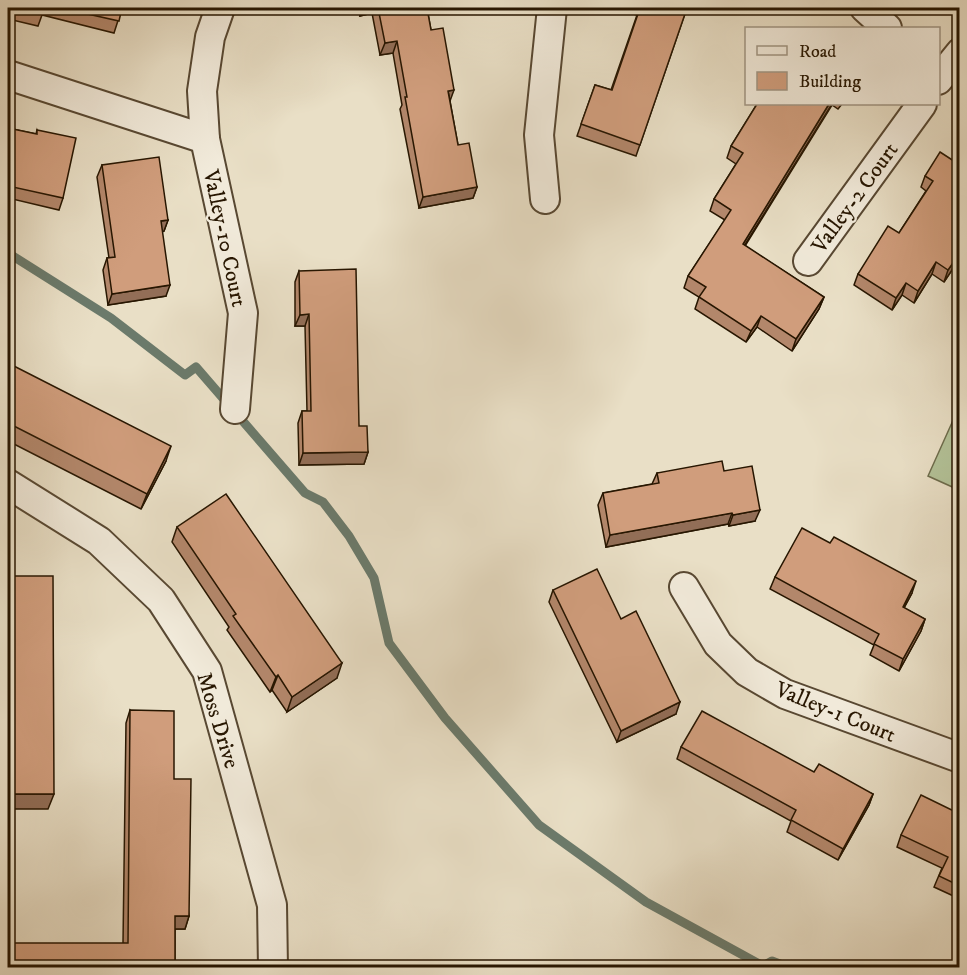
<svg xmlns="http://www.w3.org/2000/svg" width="967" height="975" font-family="'IM FELL DW Pica',serif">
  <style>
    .green { fill: #b3c298; stroke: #6d6c4c; stroke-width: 1.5 }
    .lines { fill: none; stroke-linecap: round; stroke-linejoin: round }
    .stream { stroke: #6b7a6b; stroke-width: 9 }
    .street-casing { stroke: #584832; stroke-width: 32 }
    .street { stroke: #f1eada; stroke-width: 28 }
    .wall { fill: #b3876b; stroke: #271601; stroke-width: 1.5 }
    .shaded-wall { fill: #926e57; stroke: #271601; stroke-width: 1.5 }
    .building { fill: #d09d7c; stroke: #271601; stroke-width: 1.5 }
    .labels { text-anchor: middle; stroke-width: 4.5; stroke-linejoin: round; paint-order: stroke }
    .street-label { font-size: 22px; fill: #271601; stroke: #f1eada }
  </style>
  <rect width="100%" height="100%" fill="#e9dfc6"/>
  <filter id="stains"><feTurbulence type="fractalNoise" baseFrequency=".00333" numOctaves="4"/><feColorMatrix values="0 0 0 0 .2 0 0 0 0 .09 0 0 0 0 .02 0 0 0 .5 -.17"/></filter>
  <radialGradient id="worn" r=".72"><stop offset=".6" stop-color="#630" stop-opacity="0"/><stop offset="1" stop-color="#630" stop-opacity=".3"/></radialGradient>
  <path class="green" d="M959 407V490L928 476Z"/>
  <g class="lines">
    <path class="stream" d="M8 253 111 318 185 375 196 367 305 493 323 502 349 536 374 578 389 643 445 718 539 825 646 902 763 966 772 961 790 968"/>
    <g class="street-casing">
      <g id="street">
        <path d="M220 8 210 37 202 91 205 139 243 313 235 409"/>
        <path d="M865 8 887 28"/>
        <path d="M8 75 205 139"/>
        <path d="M938 80 960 53"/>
        <path d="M545 199 539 135 552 8"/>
        <path d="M808 261 922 104"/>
        <path d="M8 484 99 541 161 600 207 671 272 905 273 968"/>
        <path d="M684 587 718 644 747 672 785 694 960 758"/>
      </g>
    </g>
    <use href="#street" class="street"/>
  </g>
  <g class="wall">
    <path d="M8 8H122L114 33 42 15 38 26 8 19Z"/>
    <path d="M358 8H427L431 30 450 101 458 145 477 187 473 198 419 208 400 109 402 105 393 53 380 55 372 13 360 16Z"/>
    <path d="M635 8H687L636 156 577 136 595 85 611 90 637 15 633 14Z"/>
    <path d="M757 104H842L838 109 832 105 745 246 824 297 819 309 792 351 757 327 746 342 695 309 699 297 684 288 688 276 725 220 710 211 714 199 736 164 727 158 731 146Z"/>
    <path d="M8 128 36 134 37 130 63 198 59 210 8 198Z"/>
    <path d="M102 165 168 220 164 231 162 232 166 296 108 305 103 270 107 258H109L97 177Z"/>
    <path d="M960 165V258L944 282 932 274 914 303 902 295 892 310 854 285 858 274 899 233 926 191 921 187 925 176Z"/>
    <path d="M299 271 359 426 368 452 364 464 299 465 298 423 302 411H307L305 326H295V282Z"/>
    <path d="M8 363 166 461 141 509 8 441Z"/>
    <path d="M724 471 755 521 729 526 728 524 606 547 598 505 603 493 652 484 657 473Z"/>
    <path d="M177 527 337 678 287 712 272 690 270 692 227 630 229 627 172 542Z"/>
    <path d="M775 577 912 593 904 608 925 619 921 631 899 671 870 655 874 645 770 589Z"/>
    <path d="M553 590 621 619 676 714 617 742 549 602Z"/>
    <path d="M960 648V682L955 679Z"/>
    <path d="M130 710 174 779 189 916 185 929H175V968L123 943 126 723Z"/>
    <path d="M681 747 814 772 873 794 869 805 838 860 787 832 791 821 677 759Z"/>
    <path d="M960 814V899L934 887 942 868 897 847 901 835Z"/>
  </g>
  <g class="shaded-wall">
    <path d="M363 8H374L372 13 360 16Z"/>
    <path d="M397 41 393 53 380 55 385 43Z"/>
    <path d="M454 90 450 101 448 91Z"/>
    <path d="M829 104H832L738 256 743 244Z"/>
    <path d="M477 187 473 198 419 208 423 197Z"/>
    <path d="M168 220 164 231 156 233 161 221Z"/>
    <path d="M960 253V258L944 282 948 270Z"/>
    <path d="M936 262 932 274 914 303 918 291Z"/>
    <path d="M906 283 902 295 892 310 896 298Z"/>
    <path d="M170 285 166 296 108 305 112 294Z"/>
    <path d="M824 297 819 309 792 351 796 339Z"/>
    <path d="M309 314 305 326H295L300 315Z"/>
    <path d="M761 316 757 327 746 342 751 331Z"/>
    <path d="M171 446 166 461 141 509 147 494Z"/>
    <path d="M368 452 364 464 299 465 303 453Z"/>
    <path d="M760 510 755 521 729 526 733 515Z"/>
    <path d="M732 513 728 524 606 547 610 535Z"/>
    <path d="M916 581 912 593 898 619 903 607Z"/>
    <path d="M925 619 921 631 899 671 903 659Z"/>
    <path d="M342 663 337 678 287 712 292 697Z"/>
    <path d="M278 675 272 690 270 692 276 677Z"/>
    <path d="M680 702 676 714 617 742 621 731Z"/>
    <path d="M8 794H54L48 809H8Z"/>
    <path d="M873 794 869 805 838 860 843 849Z"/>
    <path d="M175 916H189L185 929H170Z"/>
  </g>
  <g class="building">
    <path d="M14 8H44L42 14Z"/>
    <path d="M61 8H122L119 21Z"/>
    <path d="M378 8H427L431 30 443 28 454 90 448 91 458 145 469 143 477 187 423 197 405 97H407L397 41 385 43Z"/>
    <path d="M640 8H687L640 145 581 124 595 85 612 90Z"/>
    <path d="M757 104H829L743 244 824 297 796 339 761 316 751 331 699 297 706 287 688 276 731 210 714 199 743 153 731 146Z"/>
    <path d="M8 128 37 134V130L76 138 63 198 8 186Z"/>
    <path d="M940 152 960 165V253L948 270 936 262 918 291 906 283 896 298 858 274 888 226 899 233 933 181 925 176Z"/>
    <path d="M159 157 168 220 161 221 170 285 112 294 107 258 115 257 102 165Z"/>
    <path d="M356 269 359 426H367L368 452 303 453 302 411H311L309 314 300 315 299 271Z"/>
    <path d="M8 363 171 446 147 494 8 423Z"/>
    <path d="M722 461 724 471 752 466 760 510 733 515 732 513 610 535 603 493 659 483 657 473Z"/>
    <path d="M226 494 342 663 292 697 278 675 276 677 233 616 236 614 177 527Z"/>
    <path d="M802 528 830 543 834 537 916 581 903 607 925 619 903 659 874 644 879 634 775 577Z"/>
    <path d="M597 569 621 619 636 611 680 702 621 731 553 590Z"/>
    <path d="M8 576H53L54 794H8Z"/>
    <path d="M130 710 174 711V779H191L189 916H175V968H8V943H128Z"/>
    <path d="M702 711 814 772 819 764 873 794 843 849 791 820 796 810 681 747Z"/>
    <path d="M921 795 960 814V886L939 876 948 857 901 835Z"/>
  </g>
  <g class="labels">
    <g class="street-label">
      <text transform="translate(854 197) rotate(-54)" y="8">Valley-2 Court</text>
      <text transform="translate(226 238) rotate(78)" y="8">Valley-10 Court</text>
      <text transform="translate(836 711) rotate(22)" y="8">Valley-1 Court</text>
      <text transform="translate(219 720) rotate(73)" y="8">Moss Drive</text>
    </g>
  </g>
  <rect width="967" height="975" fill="none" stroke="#e9dfc6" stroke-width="30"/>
  <rect x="9" y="9" width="949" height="957" fill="none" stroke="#271601" stroke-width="3"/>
  <rect x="15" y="15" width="937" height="945" fill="none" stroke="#271601" stroke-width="1.5"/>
  <rect x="745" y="27" width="195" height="78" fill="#f1eada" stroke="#a09583" stroke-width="1.5"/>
  <rect x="757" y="46" width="30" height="9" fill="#f1eada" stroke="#a09583" stroke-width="1.5"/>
  <text x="799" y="57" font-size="18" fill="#271601">Road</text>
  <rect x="757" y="72" width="30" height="18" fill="#d09d7c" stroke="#a09583" stroke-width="1.5"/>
  <text x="799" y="87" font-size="18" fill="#271601">Building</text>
  <rect width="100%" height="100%" filter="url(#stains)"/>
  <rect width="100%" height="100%" fill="url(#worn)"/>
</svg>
